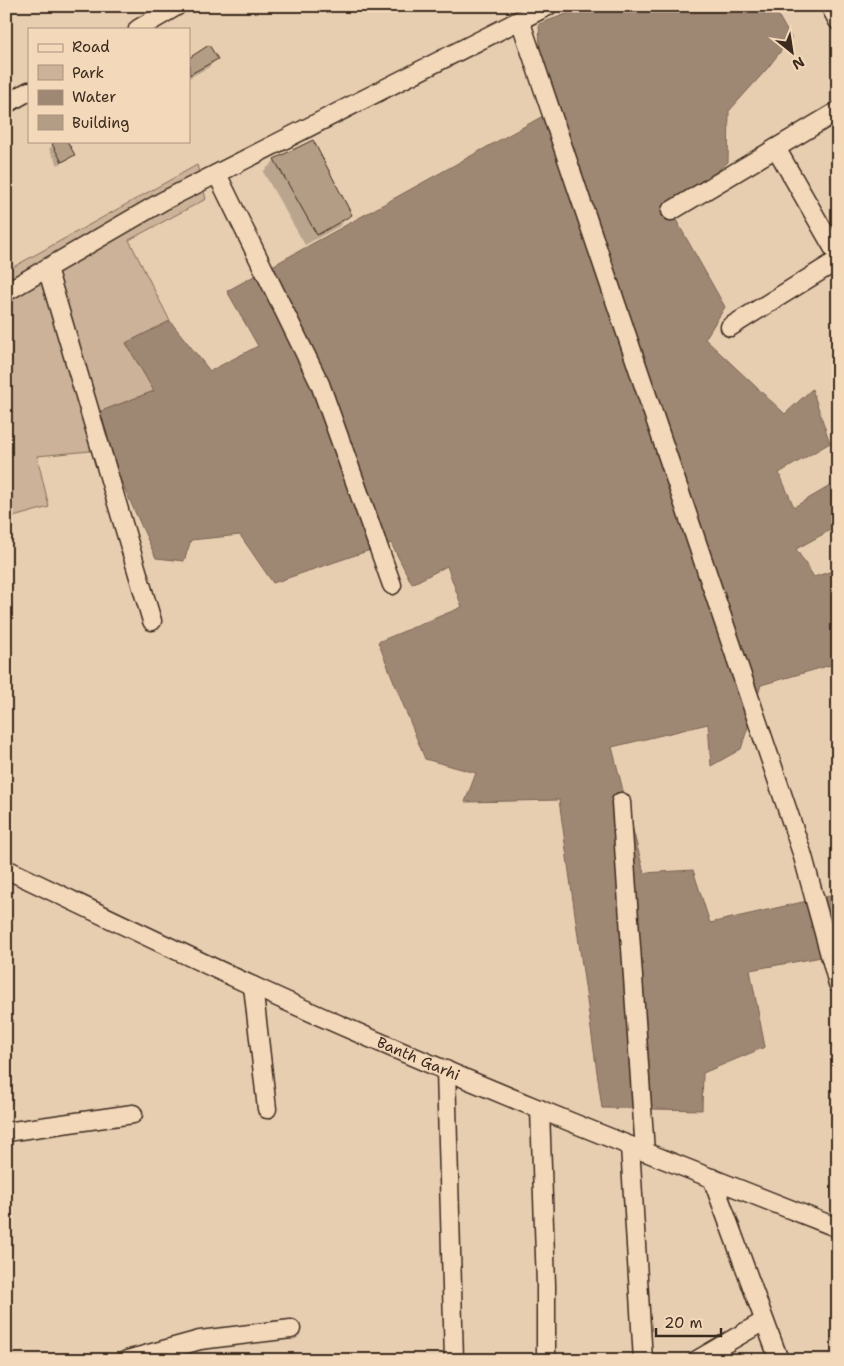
<svg xmlns="http://www.w3.org/2000/svg" width="844" height="1366" font-family="'Shantell Sans',sans-serif">
  <style>
    .green { fill: #cbb298; stroke: #836e5b }
    .water { fill: #9f8873; stroke: #776251 }
    .shadow { fill: #0003 }
    .building { fill: #b49d85; stroke: #3b2a1e }
    .lines { fill: none; stroke-linecap: round; stroke-linejoin: round }
    .street-casing { stroke: #3b2a1e; stroke-width: 21 }
    .street { stroke: #f3d8ba; stroke-width: 18 }
    .labels { text-anchor: middle; stroke-width: 4.5; stroke-linejoin: round; paint-order: stroke }
    .street-label { font-size: 15px; fill: #3b2a1e; stroke: #f3d8ba }
  </style>
  <rect width="100%" height="100%" fill="#e8ceb1"/>
  <filter id="ink" filterUnits="userSpaceOnUse"><feTurbulence type="fractalNoise" baseFrequency=".02" numOctaves="2"/><feDisplacementMap in="SourceGraphic" scale="10" xChannelSelector="R" yChannelSelector="G"/><feConvolveMatrix kernelMatrix="1 2 1 2 8 2 1 2 1" color-interpolation-filters="sRGB"/></filter>
  <g filter="url(#ink)">
    <path class="green" d="M197 165 206 199 129 240 170 321 126 343 154 391 91 415 101 450 37 456 49 507 6 519V271Z"/>
    <path class="water" d="M588 6H773L791 38 766 70 729 111 728 162 671 211 725 307 705 339 785 414 812 389 830 443 779 473 794 507 830 486 838 500V526L796 549 814 577 838 569V663L761 685 741 749 711 766 708 724 612 747 644 873 693 870 710 923 838 894V954L750 970 765 1047 703 1073 702 1110 602 1108 559 800 465 802 476 773 425 759 378 642 462 607 447 566 412 584 391 543 273 583 240 535 191 540 184 561 156 558 91 415 154 391 126 343 170 321 210 371 258 346 227 291 543 116 539 24Z"/>
    <g class="shadow">
      <path d="M208 46 217 59 209 67 189 78V59Z"/>
      <path d="M312 142 350 215 338 227 305 245 263 172 275 160Z"/>
      <path d="M53 145 70 158 58 165 49 149Z"/>
    </g>
    <g class="building">
      <path d="M209 45 218 59 189 75V58Z"/>
      <path d="M313 140 352 215 317 235 274 159Z"/>
      <path d="M57 141H67L75 155 62 162 52 144Z"/>
    </g>
    <g class="lines">
      <g class="street-casing">
        <g id="street">
          <path d="M830 6 838 21"/>
          <path d="M520 20 548 6"/>
          <path d="M138 29 177 6"/>
          <path d="M6 104 29 91"/>
          <path d="M776 148 838 256"/>
          <path d="M217 174 320 384 392 585"/>
          <path d="M671 211 838 111"/>
          <path d="M47 268 152 621"/>
          <path d="M6 292 163 201 520 20 802 853 838 984"/>
          <path d="M730 327 838 260"/>
          <path d="M621 802 645 1152"/>
          <path id="s1" d="M6 869C88 908 170 948 253 986 445 1074 642 1151 838 1228"/>
          <path d="M253 986 267 1109"/>
          <path d="M446 1070 454 1360"/>
          <path d="M540 1109 546 1285V1360"/>
          <path d="M6 1132 133 1114"/>
          <path d="M630 1146 643 1360"/>
          <path d="M712 1178 779 1360"/>
          <path d="M127 1360 200 1340 291 1329"/>
          <path d="M697 1360 764 1321"/>
        </g>
      </g>
      <use href="#street" class="street"/>
    </g>
  </g>
  <g class="labels">
    <g class="street-label">
      <text dy="5" stroke="none"><textPath href="#s1" startOffset="454">Banth Garhi</textPath></text>
    </g>
  </g>
  <rect width="844" height="1366" fill="none" stroke="#f3d8ba" stroke-width="25"/>
  <rect x="12" y="12" width="819" height="1341" fill="none" stroke="#3b2a1e" stroke-width="2" filter="url(#ink)"/>
  <rect x="28" y="28" width="162" height="115" fill="#f3d8ba" stroke="#a9927c"/>
  <rect x="38" y="44" width="25" height="8" fill="#f3d8ba" stroke="#a9927c"/>
  <text x="72" y="52" font-size="15" fill="#3b2a1e">Road</text>
  <rect x="38" y="65" width="25" height="15" fill="#cbb298" stroke="#a9927c"/>
  <text x="72" y="78" font-size="15" fill="#3b2a1e">Park</text>
  <rect x="38" y="90" width="25" height="15" fill="#9f8873" stroke="#a9927c"/>
  <text x="72" y="102" font-size="15" fill="#3b2a1e">Water</text>
  <rect x="38" y="115" width="25" height="15" fill="#b49d85" stroke="#a9927c"/>
  <text x="72" y="128" font-size="15" fill="#3b2a1e">Building</text>
  <g transform="translate(792 52) rotate(150)" stroke="#f3d8ba" stroke-width="4" paint-order="stroke">
  <path d="M0-4L9 19L0 12L-9 19Z" fill="#3b2a1e"/>
  <text y="-8" font-size="14" font-weight="bold" text-anchor="middle" fill="#3b2a1e">N</text>
  </g>
  <path d="M656 1328v8h65v-8" fill="none" stroke="#3b2a1e" stroke-width="2.5"/>
  <text x="664" y="1328" font-size="15" fill="#3b2a1e" stroke="#f3d8ba" stroke-width="4" paint-order="stroke">20 m</text>
</svg>
